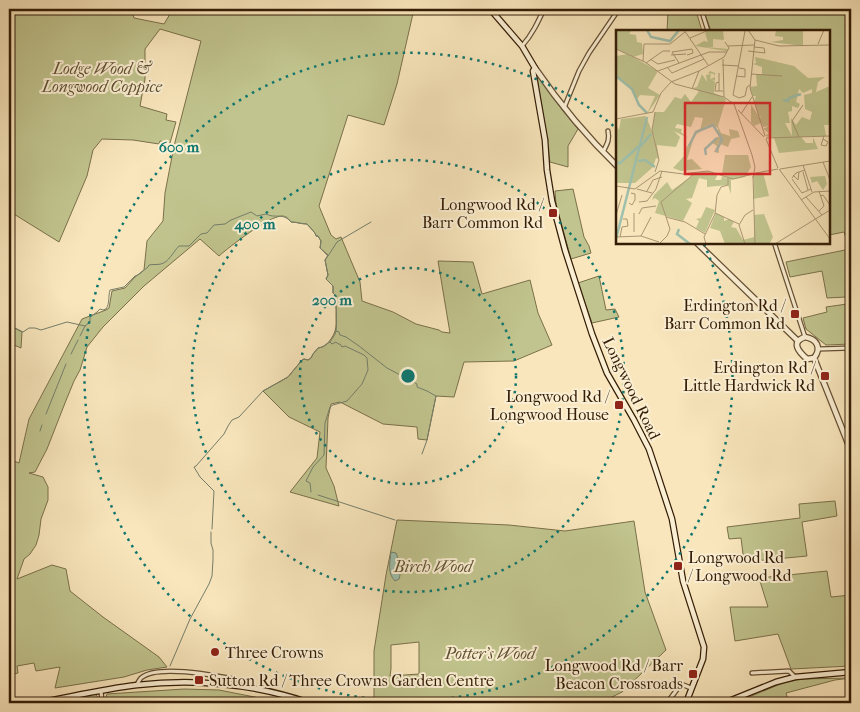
<svg xmlns="http://www.w3.org/2000/svg" width="860" height="712" font-family="'IM FELL French Canon',serif">
  <style>
    .green { fill: #c1c48e; stroke: #7a704a; fill-rule: evenodd }
    .water { fill: #9ec0ad; stroke: #747f6b }
    .lines { fill: none; stroke-linecap: round; stroke-linejoin: round }
    .stream { stroke: #747f6b; stroke-width: 1 }
    .minor-casing { stroke: #654f34; stroke-width: 5.5 }
    .tertiary-casing { stroke: #654f34; stroke-width: 7 }
    .secondary-casing { stroke: #341d07; stroke-width: 7 }
    .minor { stroke: #fbefd3; stroke-width: 3 }
    .tertiary { stroke: #fbefd3; stroke-width: 4.5 }
    .secondary { stroke: #fbefd3; stroke-width: 4.5 }
    .ring { fill: none; stroke: #0f766e; stroke-width: 2.5; stroke-dasharray: 2.5 5 }
    .poi-dot { fill: #8f2418; stroke: #fbefd3; stroke-width: 2 }
    .labels { text-anchor: middle; stroke-width: 4; stroke-linejoin: round; paint-order: stroke }
    .park-label { font-size: 16px; font-style: italic; fill: #5e4f30; stroke: #fbefd3 }
    .poi-label { font-size: 16px; fill: #341d07; stroke: #fbefd3; text-anchor: end }
    .street-label { font-size: 16px; fill: #341d07; stroke: #fbefd3 }
    .inset-river { fill: none; stroke: #9ec0ad; stroke-width: 2.5 }
    .inset-road { fill: none; stroke: #aa9674; stroke-width: 1 }
    .view { fill: #d62828; fill-opacity: 0.15; stroke: #d62828; stroke-width: 2.5 }
    .inset-edge { fill: none; stroke: #341d07; stroke-width: 2.5 }
    .centre { fill: #0f766e; stroke: #fbefd3; stroke-width: 2.5 }
    .ring-label { font-size: 15px; text-anchor: middle; font-weight: bold; fill: #0f766e; stroke: #fbefd3; stroke-width: 4; stroke-linejoin: round; paint-order: stroke }
  </style>
  <rect width="100%" height="100%" fill="#f9e6bc"/>
  <filter id="stains"><feTurbulence type="fractalNoise" baseFrequency=".004" numOctaves="4"/><feColorMatrix values="0 0 0 0 .2 0 0 0 0 .09 0 0 0 0 .02 0 0 0 .5 -.17"/></filter>
  <radialGradient id="worn" r=".72"><stop offset=".6" stop-color="#630" stop-opacity="0"/><stop offset="1" stop-color="#630" stop-opacity=".3"/></radialGradient>
  <g class="green">
    <path d="M9 9H127L132 11 134 18 164 24 173 9H414L397 84 384 125 348 115 319 206 331 235 336 239 341 237 360 282 362 301 393 312 416 324 439 330 442 332 450 333 438 261 473 262 482 294 530 280 538 313 552 345 514 361 464 362 454 397 436 396 427 440 418 439 417 427 383 424 340 402 331 404 328 418 326 468 334 486 339 506 290 492 317 458 320 432 289 417 263 391 288 377 302 360 304 359 308 360 311 358 313 354 318 348C325 347 327 344 331 339 337 330 336 325 336 316 336 309 337 305 334 299L336 296 333 293V286L326 279 328 275 325 260 328 255 320 248 321 241 318 236H316L315 233 307 224C301 224 297 222 291 222 288 218 286 216 282 216 269 216 229 247 219 256L200 239 144 286 103 327 87 347 80 370 74 381 65 403 47 449 35 472 29 473 43 477 48 487V500L41 519 39 535 36 545 30 554 24 559 17 579 52 565 66 569 70 591 103 617 159 657 167 667 147 670 124 677 55 688 60 667 36 671 34 663 17 666 18 673 9 675V511L11 509V489L9 484V459L19 463 29 419 82 319 106 310 109 308 112 291 125 288 135 277 144 270 147 241 163 221 165 193 174 146 201 41 160 29 145 49V79L140 106 167 114 166 120 176 122 170 143 160 141 159 144 133 140 102 139 93 150 87 176 59 242 9 211Z"/>
    <path d="M703 9H851V344L826 345 806 329 803 318 827 312 826 307 847 304 846 297 827 298 822 271 790 277 786 262 850 249 844 232 829 235V31H711Z"/>
    <path d="M668 12 697 14 702 31H667Z"/>
    <path d="M537 78H539L563 111 578 129 568 146V167L550 162 547 142 548 140 547 138Z"/>
    <path d="M573 189 584 237 589 246 591 253 571 259 556 204 555 191Z"/>
    <path d="M599 276 606 310 615 309 619 317 592 323 578 283Z"/>
    <path d="M9 325 22 332 21 348 9 343Z"/>
    <path d="M835 501 837 516 802 522 807 556 744 562 741 538 729 539 727 527 800 518 799 504Z"/>
    <path d="M397 520 509 525 565 531 634 521 645 592 666 650 622 692 600 703H374V651L386 575ZM419 642V674L390 676 391 669V645Z"/>
    <path d="M827 571 831 597 851 595V666L791 669 778 634 735 641 730 607H768L759 578Z"/>
    <path d="M851 678 835 680 786 693 789 703H734L783 683 801 679Z"/>
    <path d="M184 689 219 690 285 703H104L107 694Z"/>
    <path d="M95 694 99 698 98 703H48Z"/>
  </g>
  <path class="water" d="M391 552 396 553C399 560 402 571 399 579L395 581C387 573 390 562 391 552Z"/>
  <g class="lines">
    <g class="stream">
      <path d="M328 256 337 242 371 222"/>
      <path d="M9 325 23 332 29 328H35L41 330 67 322 85 326"/>
      <path d="M336 331 339 332 340 335 346 337 359 346 387 368 417 384V387L427 391 436 396 427 440 422 454"/>
      <path d="M80 336 85 326 90 322V317L97 312 100 309 103 310 106 309C110 303 108 297 110 290L124 287 135 276 138 275 148 267 149 265C153 264 157 265 161 264 169 262 173 252 179 246H189L201 234 207 233 214 225 225 224 231 220 251 212 257 216 266 214C275 219 283 212 291 222 297 222 301 224 307 224L315 233 316 236H318L321 241 320 248 328 256 325 260 328 275 326 279 333 286V293L336 296 334 299C337 304 337 325 336 331 335 336 332 338 330 342L332 344 336 342 338 344H340L342 347 345 346 364 355 367 358 368 370 362 384 347 401 333 405 330 407 325 423 324 455 313 467 306 481 310 483 311 492"/>
      <path d="M71 354 78 340"/>
      <path d="M46 414 66 364"/>
      <path d="M40 431 42 425"/>
      <path d="M318 495 395 520"/>
      <path d="M212 529 214 491 200 477 194 467 196 466 224 434 228 426 232 420 239 417 263 391 288 377 302 360 304 359 308 360 311 358 313 354 318 348 322 347 330 342"/>
      <path d="M170 666 190 619 209 584 212 576 213 560V550L211 543V532"/>
    </g>
    <g class="minor-casing">
      <g id="minor">
        <path d="M701 9 708 31"/>
        <path d="M522 46C532 35 538 22 544 9"/>
        <path d="M564 108 579 71 589 53 619 9"/>
        <path d="M603 152C607 144 610 140 608 131"/>
        <path d="M774 242 805 337"/>
        <path d="M819 349 851 348"/>
        <path d="M752 673 789 671 795 677"/>
        <path d="M137 685C137 684 140 679 141 678 158 663 222 677 244 681L251 684 252 688"/>
        <path d="M99 703 102 701 101 691"/>
        <path d="M667 703 681 684 691 688"/>
      </g>
    </g>
    <g class="tertiary-casing">
      <g id="tertiary">
        <path d="M535 68C559 103 587 137 618 167"/>
        <path d="M696 242 798 341"/>
        <path d="M805 337C817 339 822 348 814 358L807 359C799 352 790 342 805 337Z"/>
        <path d="M814 358 851 451"/>
      </g>
    </g>
    <g class="secondary-casing">
      <g id="secondary">
        <path d="M490 9 522 46 535 68 533 71 545 140 547 170 552 201 565 250 592 334 607 373 634 420 649 449 657 473 672 519 683 581 704 647 703 659 686 703"/>
        <path d="M36 703C70 697 103 689 137 685 196 678 254 684 310 703"/>
        <path d="M724 703 776 682 795 677 851 672"/>
      </g>
    </g>
    <use href="#minor" class="minor"/>
    <use href="#tertiary" class="tertiary"/>
    <use href="#secondary" class="secondary"/>
  </g>
  <g class="ring">
    <circle cx="408" cy="376" r="108"/>
    <circle cx="408" cy="376" r="216"/>
    <path d="M704 244A324 324 0 1 1 616 128"/>
  </g>
  <g class="poi-dot">
    <rect x="548" y="208" width="10" height="10" rx="2.5"/>
    <rect x="790" y="309" width="10" height="10" rx="2.5"/>
    <rect x="820" y="371" width="10" height="10" rx="2.5"/>
    <rect x="614" y="400" width="10" height="10" rx="2.5"/>
    <rect x="673" y="561" width="10" height="10" rx="2.5"/>
    <circle cx="215" cy="652" r="5"/>
    <rect x="688" y="669" width="10" height="10" rx="2.5"/>
    <rect x="194" y="675" width="10" height="10" rx="2.5"/>
  </g>
  <g class="labels">
    <g class="park-label">
      <text x="102" y="74">Lodge Wood &amp;<tspan x="102" dy="18">Longwood Coppice</tspan></text>
      <text x="433" y="572">Birch Wood</text>
      <text x="490" y="659">Potter's Wood</text>
    </g>
    <g class="poi-label">
      <text x="543" y="210">Longwood Rd /<tspan x="543" dy="18">Barr Common Rd</tspan></text>
      <text x="785" y="311">Erdington Rd /<tspan x="785" dy="18">Barr Common Rd</tspan></text>
      <text x="815" y="373">Erdington Rd /<tspan x="815" dy="18">Little Hardwick Rd</tspan></text>
      <text x="609" y="402">Longwood Rd /<tspan x="609" dy="18">Longwood House</tspan></text>
      <text x="688" y="563" text-anchor="start">Longwood Rd<tspan x="688" dy="18">/ Longwood Rd</tspan></text>
      <text x="225" y="658" text-anchor="start">Three Crowns</text>
      <text x="683" y="671">Longwood Rd / Barr<tspan x="683" dy="18">Beacon Crossroads</tspan></text>
      <text x="209" y="686" text-anchor="start">Sutton Rd / Three Crowns Garden Centre</text>
    </g>
    <g class="street-label">
      <text transform="translate(632 388) rotate(64)" y="6">Longwood Road</text>
    </g>
  </g>
  <g transform="translate(616 30)">
    <rect width="214" height="214" fill="#f9e6bc"/>
    <path d="M0 0H16L13 4 20 5 21 12 26 13 27 24 17 27 0 19ZM93 0H107L108 10 97 9V17H90L112 19 111 21 79 16 88 11 92 12 89 3ZM160 0H187V16L155 12 167 10V7L159 6ZM12 24 42 41 32 58 44 65 31 84 39 66 24 65 21 69 16 58 0 46V26ZM139 27 178 36 192 48 209 47 202 52 200 62 214 56V99L213 95H208L210 106 185 107 190 113H197V107L202 119 163 123 158 108 149 106 153 103 147 99 153 96 147 97 145 93 138 96 135 92V74L143 87 146 86H143L138 72 140 66H137L134 57 141 56 140 44 146 45V37L137 34 140 33ZM183 59 187 63 196 59V63L188 65 189 79 196 82 194 90 186 87 180 95 175 88 176 106 169 93H174L172 82 176 81V76L182 78 184 74 180 72ZM94 41 99 43V51L95 49 99 52 98 63 110 69 102 96 105 103 114 106 113 99 122 101 124 107 115 109 112 117 102 113 103 123 98 122 101 116 95 112 103 106 102 98 97 95 89 97 78 107 71 130 76 129 86 139 65 141 57 138 70 124 69 119 84 100 87 88 79 87 75 97 61 94 59 98 66 99 65 102 72 108 58 101 64 107 60 117 41 115 43 129 40 128 37 137 19 153H0V95L3 100 5 89 30 86 15 148 31 89 41 113 36 102 39 82H48L59 67 65 69 69 64 75 72 83 61 77 58 81 57 86 44 91 52 90 45 95 44 94 49 99 47 98 44 92 43ZM109 125H132L135 137 129 147 115 150V164L112 155 91 157V150L83 148 76 168 70 169 76 173 67 191 39 183 43 171 39 168 36 170 38 165 51 152 56 160 76 146 68 144 91 141 102 144 99 150H105L106 146 113 149 106 144ZM147 142 153 166 137 169 138 145ZM209 146 211 154 207 160 201 151 196 153 194 147ZM90 177 99 180 89 203 80 198 83 191 80 189 85 188ZM100 183 108 187V191L113 189 118 192 115 197 120 198 127 210 138 207V185L148 184 157 207 154 213 109 214 104 201 94 198Z" fill="#c1c48e" fill-rule="evenodd"/>
    <path class="inset-river" d="M31 0 35 7 54 11 63 0M0 46 16 59 23 75 31 83M167 70 172 71 173 68 185 64M73 116 80 102 97 95 106 109 100 122M24 117 35 104M90 125 89 119 101 108M22 131 29 130 39 137M0 133H4L23 116M63 199 61 204 74 214M0 209 31 87"/>
    <path class="inset-road" d="M68 0 92 35M132 0 139 10 163 16 214 15M129 1 117 65 123 68 129 66 131 57 134 55M74 8 93 0M139 10 134 58 149 106M202 14 208 0M112 16 138 15M0 19 29 32 59 54 108 67 118 74 136 125 139 137 137 148M132 21 149 23 148 18 138 17M55 25 70 24M214 25V45M34 29 42 34 59 30M107 29 108 67M27 31 28 14H54L69 2M30 33 47 21H54M63 33 56 22 76 19 77 23 71 25M106 35 123 36M51 37 56 43 88 29M42 41 93 22H111M135 44 166 46M120 46 129 47V39L123 38M103 52 100 53 99 61H107M76 59 83 41M103 61V43M122 80 148 107M39 82 36 100 43 130 39 142M125 84 136 67M0 89 37 82 45 63 55 52 83 41 108 27 113 18 109 12M183 107 176 91 187 75M150 108 214 106M150 109 162 138M207 109 212 112 210 116 205 115 208 106M207 132 214 150M187 135 196 162M163 139 214 209M164 139 214 131M187 142 192 160M140 143 162 139M177 145 182 150 183 142M137 146 139 214M176 148 180 143 189 140M176 149 186 163 195 159M0 156 19 159 44 141 67 144 92 141 117 149 141 143M21 159 36 163M31 161 37 150 46 147M203 161 208 176 203 181M204 166 207 165 214 175M190 167 206 185M185 170 198 162 214 161M23 172 31 171 40 159 46 141M13 173 16 175 19 170V164L15 163M18 183V202M99 183 123 194M23 184 26 178 40 176M0 185 6 165M50 187 69 192 89 204M25 206 35 187M0 207 25 206 43 212M4 207 6 197 12 196 11 189H7M43 214 51 206 54 199 45 172 79 143M90 214 88 207 99 184 101 165 105 157 112 155V148M129 214 123 195 129 185 137 180M159 214 214 180"/>
    <path class="view" d="M69 73H154V144H69Z"/>
    <rect width="214" height="214" class="inset-edge"/>
  </g>
  <circle cx="408" cy="376" r="8" class="centre"/>
  <g class="ring-label">
    <text x="179" y="152">600 m</text>
    <text x="255" y="229">400 m</text>
    <text x="332" y="305">200 m</text>
  </g>
  <rect width="860" height="712" fill="none" stroke="#f9e6bc" stroke-width="30"/>
  <rect x="10" y="10" width="840" height="692" fill="none" stroke="#341d07" stroke-width="2.5"/>
  <rect x="15" y="15" width="830" height="682" fill="none" stroke="#341d07"/>
  <rect width="100%" height="100%" filter="url(#stains)"/>
  <rect width="100%" height="100%" fill="url(#worn)"/>
</svg>
